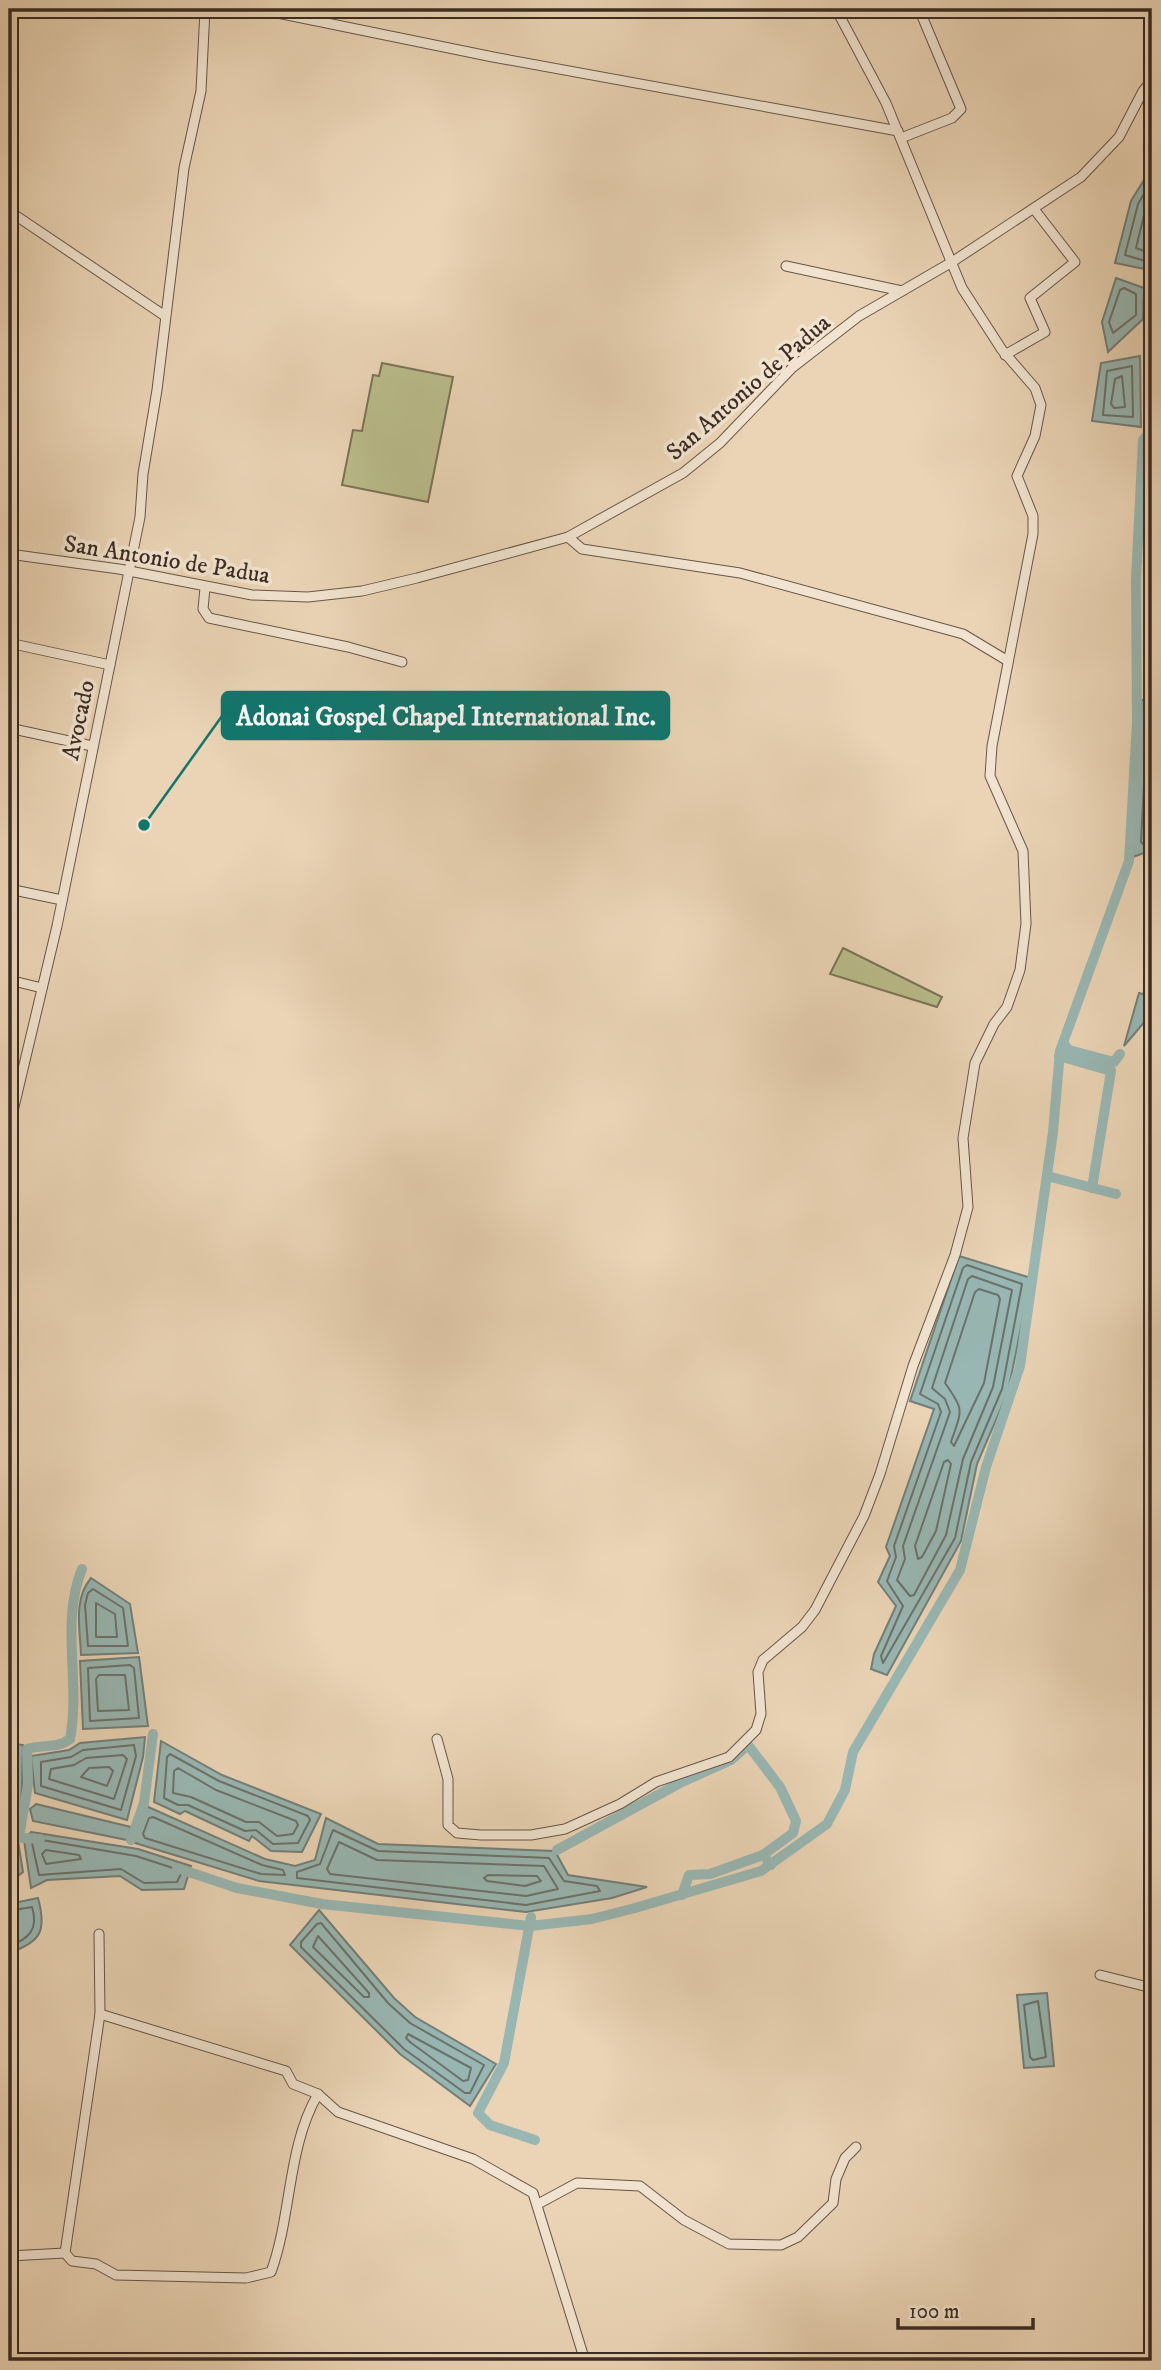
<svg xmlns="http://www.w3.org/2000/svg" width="1161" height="2370" font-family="'IM FELL DW Pica',serif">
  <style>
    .green { fill: #babc8b; stroke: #7a7457; stroke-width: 2 }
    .water { fill: #98b7b3; stroke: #737f79; stroke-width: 2 }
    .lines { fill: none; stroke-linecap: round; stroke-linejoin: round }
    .shore { stroke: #6a726b; stroke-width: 2 }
    .canal { stroke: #98b7b3; stroke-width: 10 }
    .minor-casing { stroke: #675648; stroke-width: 11 }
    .minor { stroke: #f1e3cf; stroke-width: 9 }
    .labels { text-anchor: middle; stroke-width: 7; stroke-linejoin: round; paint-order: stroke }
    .street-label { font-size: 24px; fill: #3b2c23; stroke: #f1e3cf }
    .leader { fill: none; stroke: #0f766e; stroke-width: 2.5 }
    .callout-dot { fill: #0f766e; stroke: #f1e3cf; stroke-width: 2.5 }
    .callout { fill: #0f766e; stroke: #0f766e; stroke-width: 2.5 }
    .callout-label { font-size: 26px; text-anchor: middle; font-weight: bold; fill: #fff }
  </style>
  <rect width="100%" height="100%" fill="#ead4b5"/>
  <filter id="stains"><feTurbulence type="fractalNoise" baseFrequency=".00286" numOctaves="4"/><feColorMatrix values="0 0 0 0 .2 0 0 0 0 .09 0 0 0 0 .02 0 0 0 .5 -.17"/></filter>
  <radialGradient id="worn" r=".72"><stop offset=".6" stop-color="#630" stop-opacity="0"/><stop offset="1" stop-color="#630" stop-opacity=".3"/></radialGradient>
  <g class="green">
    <path d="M382 363 453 377 428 502 342 485 353 430 362 431 373 375 379 376Z"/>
    <path d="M843 948 942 997 937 1007 830 974Z"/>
  </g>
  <g class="water">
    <path d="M1152 167V264L1150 270 1115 263 1131 201Z"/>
    <path d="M1116 278 1144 288 1143 319 1108 352 1102 322Z"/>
    <path d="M1140 356 1141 427 1092 421 1101 363Z"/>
    <path d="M1152 699V850L1133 857 1141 700Z"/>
    <path d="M1139 993 1152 996V1013L1124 1046Z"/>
    <path d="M959 1256 1031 1278 1008 1392 977 1464 961 1541 887 1675 871 1669 874 1654 896 1606 878 1582 890 1556 886 1547 934 1409 910 1401Z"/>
    <path d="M91 1578 130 1604 138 1653 81 1655C80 1628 73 1600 91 1578Z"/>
    <path d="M139 1657 148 1726 83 1729 80 1661Z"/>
    <path d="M145 1737 143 1757 127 1820 35 1793 31 1756 69 1750 80 1743Z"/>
    <path d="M161 1741 222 1775 321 1814 302 1852 271 1851 252 1836 249 1841 185 1811 180 1814 154 1802Z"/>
    <path d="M9 1743 23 1745 21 1820H9Z"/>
    <path d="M36 1804 131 1827 127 1840 33 1821 30 1809Z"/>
    <path d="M146 1806 265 1859 295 1866 315 1860 326 1818 378 1844 555 1851 568 1875 647 1887 612 1898 526 1912 259 1881 132 1842Z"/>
    <path d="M10 1828 18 1841 23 1872 9 1883Z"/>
    <path d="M31 1832 138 1849 191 1866 184 1889 142 1890 120 1876 47 1880 31 1888 24 1840Z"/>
    <path d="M38 1898C47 1931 41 1942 9 1953V1904Z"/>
    <path d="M319 1910 394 1998 415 2017 496 2064 470 2106 400 2054 290 1945Z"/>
    <path d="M1047 1993 1054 2066 1024 2068 1017 1995Z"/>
  </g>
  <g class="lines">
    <g class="shore">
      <path d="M1152 180 1138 204 1125 255 1152 263"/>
      <path d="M1152 197 1146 207 1136 248 1152 254"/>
      <path d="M1124 288 1136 294V315L1113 333 1109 322 1120 290Z"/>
      <path d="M1132 366 1133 417 1103 415 1107 371Z"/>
      <path d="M1122 376 1125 407 1114 408 1111 404 1115 379Z"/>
      <path d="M1152 706 1148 709 1141 842 1144 845 1152 844"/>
      <path d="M967 1265 1022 1284 1002 1389 971 1462 955 1538 883 1663 881 1656 903 1606 887 1581 896 1557 894 1546 941 1412 938 1404 920 1394 963 1268Z"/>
      <path d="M972 1276 1012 1290 993 1387 963 1459 946 1535 914 1595 910 1596 897 1580 905 1559 903 1546 950 1412 945 1399 932 1388 968 1279Z"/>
      <path d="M979 1289 998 1295 1000 1299 984 1383 954 1446 951 1442C962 1409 965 1411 945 1383L975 1292Z"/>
      <path d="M948 1460 951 1464 936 1531 922 1557 918 1559 915 1546 944 1462Z"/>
      <path d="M93 1589 123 1608 128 1646H88L85 1605 88 1593Z"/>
      <path d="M96 1603 115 1614 117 1637H96Z"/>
      <path d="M130 1665 134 1668 139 1718 90 1721 88 1668Z"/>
      <path d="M99 1675H125L129 1710 98 1711 96 1679Z"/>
      <path d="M134 1745 136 1756 121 1810 41 1786V1762L71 1757 83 1750Z"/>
      <path d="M9 1750 16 1754 14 1810 9 1813"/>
      <path d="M170 1754 219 1781 308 1816 310 1820 298 1843 273 1844 256 1830 245 1831 188 1805H178L164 1798 167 1757Z"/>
      <path d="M123 1755 127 1759 114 1799 49 1779 51 1769 74 1765 86 1758Z"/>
      <path d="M109 1767 113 1771 107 1786 81 1777 89 1768Z"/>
      <path d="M178 1768 216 1790 296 1821 298 1825 293 1834 277 1836 259 1822H246L191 1797 173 1793 174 1771Z"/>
      <path d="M153 1817 262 1865 283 1870 285 1875 261 1874 145 1838 143 1834 149 1818Z"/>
      <path d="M333 1830 378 1851 549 1858 564 1881 597 1886 600 1891 526 1905 297 1878V1872L320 1864Z"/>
      <path d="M36 1839 136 1856 179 1870 181 1874 177 1882 144 1883 121 1869 39 1875 32 1843Z"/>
      <path d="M339 1842 377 1860 544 1866 558 1889 526 1896 330 1874 327 1869Z"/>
      <path d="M46 1850 79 1855 81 1859 46 1864 42 1854Z"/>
      <path d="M488 1875 537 1876 541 1881 525 1886 487 1881 484 1878Z"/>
      <path d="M9 1911 32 1907C39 1929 29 1939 9 1946"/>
      <path d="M321 1923 388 2003 410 2023 484 2065 470 2093H465L404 2049 301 1947V1942L317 1924Z"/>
      <path d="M318 1936 369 1993V1997H364L313 1947Z"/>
      <path d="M1038 2001 1046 2057 1033 2060 1030 2057 1024 2005Z"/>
      <path d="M408 2034 471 2068 468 2080 463 2081 410 2042 406 2038Z"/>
    </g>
    <g class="canal">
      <path d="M1063 1043 1069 1050 1114 1062 1120 1054"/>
      <path d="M1059 1056 1111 1071 1092 1188"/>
      <path d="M1047 1176 1116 1194"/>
      <path d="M9 1837 40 1839"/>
      <path d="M19 1837 28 1785 27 1749C42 1744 57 1749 70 1739 81 1682 60 1623 82 1569"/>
      <path d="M131 1840 144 1803 153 1734"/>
      <path d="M557 1850 680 1783 731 1760 748 1745 780 1787 796 1821 793 1833 763 1855 771 1865"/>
      <path d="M177 1868 237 1888 322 1904 530 1926 592 1919 635 1908 761 1871 827 1824 845 1790 853 1752 960 1570 986 1467 1020 1366 1053 1132 1060 1051 1129 861 1137 723 1136 579 1143 440 1151 431 1152 416V313"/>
      <path d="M682 1895 689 1875 710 1874 763 1855"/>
      <path d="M531 1917 504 2063 478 2113 490 2125 535 2140"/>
    </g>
    <g class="minor-casing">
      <g id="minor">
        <path d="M258 9 493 57 898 131"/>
        <path d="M901 138 952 118 961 109 919 9"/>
        <path d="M9 211 165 316"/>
        <path d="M786 266 902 291"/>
        <path d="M1005 355 1045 332 1030 298 1075 262 1034 209"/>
        <path d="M568 537 582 549 740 573 963 634 1008 661"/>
        <path d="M9 554 119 569 252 595 308 597 362 591 417 578 568 537 683 473 720 443 792 368 859 316 952 262 1081 177 1119 137 1143 91 1152 80"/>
        <path d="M205 588 203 609 209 618 348 647 402 662"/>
        <path d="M9 643 110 665"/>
        <path d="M9 728 92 746"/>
        <path d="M9 889 62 900"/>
        <path d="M9 980 42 988"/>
        <path d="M9 1128 57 926 140 517 143 474 157 390 184 168 201 91 205 9"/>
        <path d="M437 1739 448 1779V1825L457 1833 481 1835H531L565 1829 620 1804 656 1782 729 1757 756 1730 761 1714 758 1672 763 1660 802 1627 815 1610 864 1516 880 1474 913 1366 955 1255 968 1207 963 1138 975 1063 994 1024 1007 1007 1020 970 1026 924 1023 851 990 776 992 746 1033 534V516L1017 476 1035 436 1041 405 1035 388 1002 350 962 288 886 103 836 9"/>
        <path d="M99 1934 100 2014 286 2071 293 2084 318 2094 338 2112 473 2159 533 2193 585 2361"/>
        <path d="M1100 1975 1152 1988"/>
        <path d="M100 2014 65 2253 72 2261 96 2264 116 2275 246 2278 271 2272C292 2215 287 2147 318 2094"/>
        <path d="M538 2204 577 2183 640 2186 684 2220 729 2244 781 2245 798 2237 833 2203 836 2179 845 2158 856 2147"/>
        <path d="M9 2256 65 2253"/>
      </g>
    </g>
    <use href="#minor" class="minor"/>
  </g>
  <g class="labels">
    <g class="street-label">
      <text transform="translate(748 387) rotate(-41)" y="8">San Antonio de Padua</text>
      <text transform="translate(167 559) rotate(9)" y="8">San Antonio de Padua</text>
      <text transform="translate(78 720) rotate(-78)" y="8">Avocado</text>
    </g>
  </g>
  <path class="leader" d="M144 825L222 716"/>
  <circle class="callout-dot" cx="144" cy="825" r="7"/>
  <rect class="callout" x="222" y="692" width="447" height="47" rx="7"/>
  <g class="callout-label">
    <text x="446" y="725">Adonai Gospel Chapel International Inc.</text>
  </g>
  <rect width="1161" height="2370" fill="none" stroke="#ead4b5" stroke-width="35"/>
  <rect x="10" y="10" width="1140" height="2349" fill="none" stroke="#3b2c23" stroke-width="3.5"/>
  <rect x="18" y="18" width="1126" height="2335" fill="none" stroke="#3b2c23" stroke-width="2"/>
  <path d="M898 2318v10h135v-10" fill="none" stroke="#3b2c23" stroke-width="3.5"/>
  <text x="909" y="2318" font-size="21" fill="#3b2c23" stroke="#f1e3cf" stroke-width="5" paint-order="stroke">100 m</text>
  <rect width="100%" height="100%" filter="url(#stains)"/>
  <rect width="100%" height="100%" fill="url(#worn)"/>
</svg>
